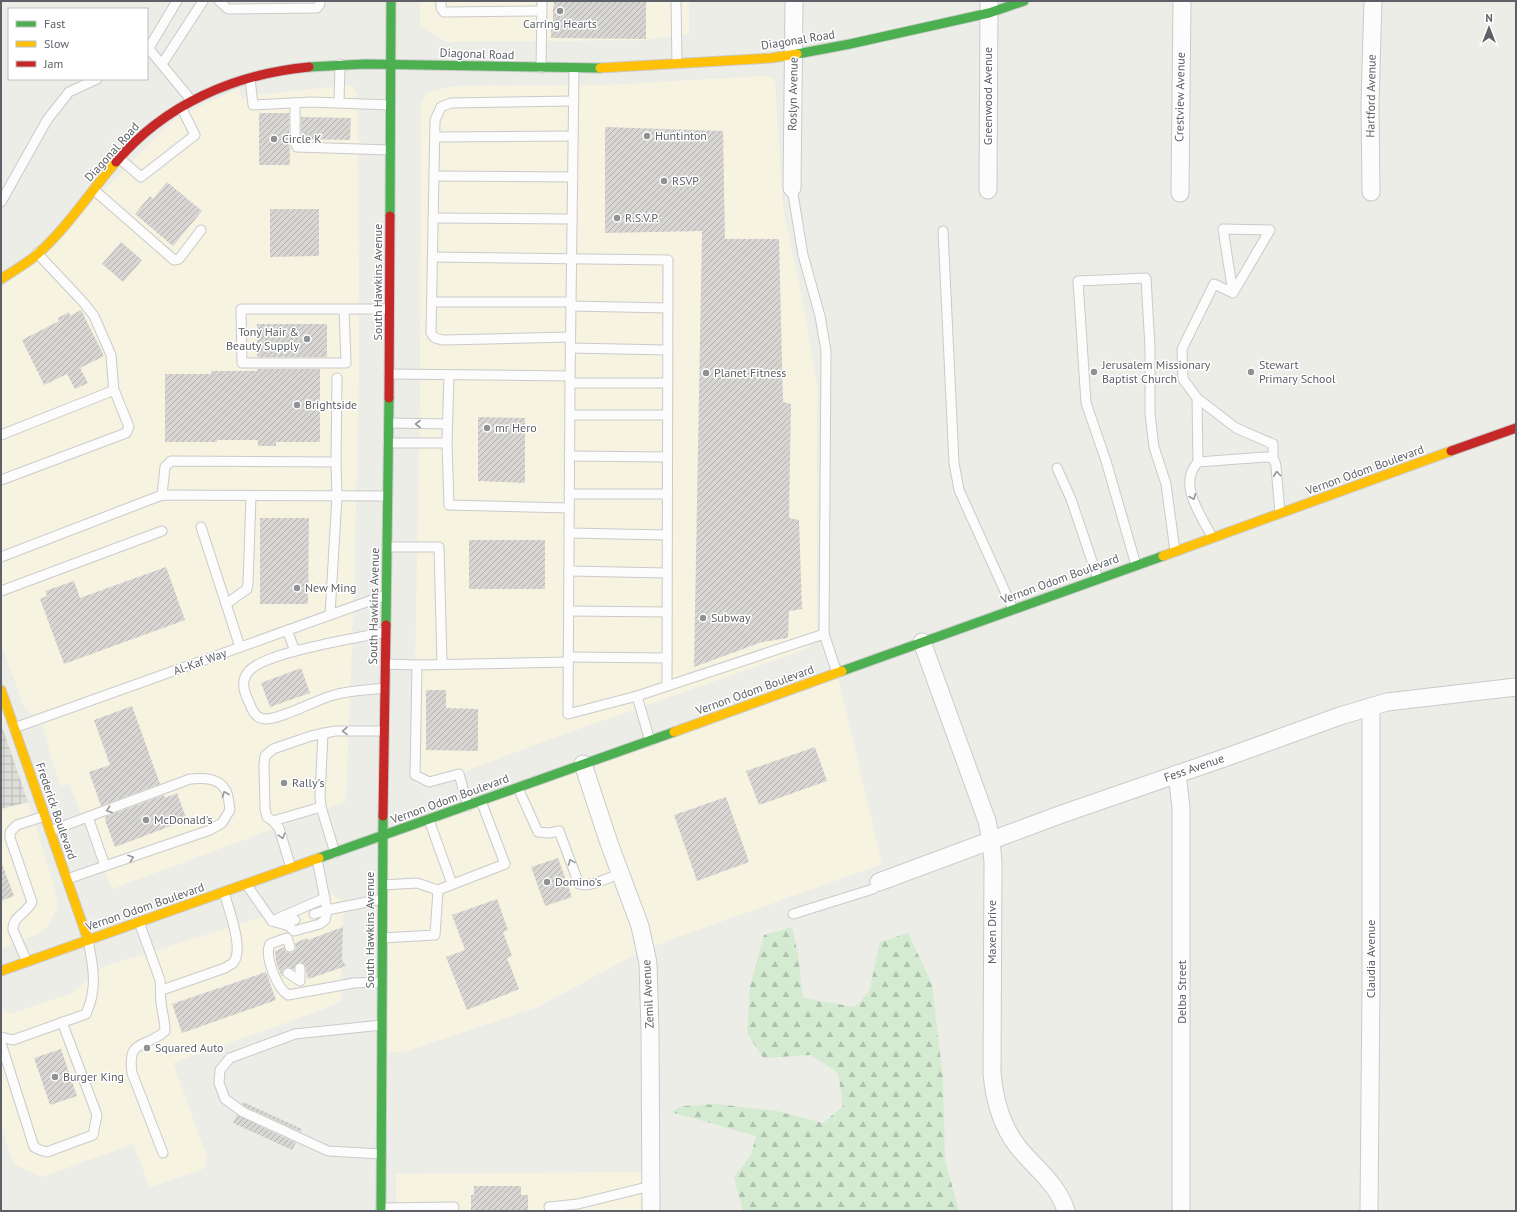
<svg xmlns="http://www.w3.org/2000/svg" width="1517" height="1212" font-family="'PT Sans',sans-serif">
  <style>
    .commercial { fill: #f7f3e1 }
    .industrial { fill: url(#industrial-grid) }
    .forest { fill: url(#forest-firs) }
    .building { fill: url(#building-hatch) }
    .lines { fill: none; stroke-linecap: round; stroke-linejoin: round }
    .lane-casing { stroke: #cacac9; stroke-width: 11 }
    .street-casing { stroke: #cacac9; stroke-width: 19 }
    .fast-casing { stroke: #cacbca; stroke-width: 11 }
    .slow-casing { stroke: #cacbca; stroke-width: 11 }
    .jam-casing { stroke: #cacbca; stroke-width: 11 }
    .lane { stroke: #fcfcfc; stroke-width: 9 }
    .street { stroke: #fcfcfc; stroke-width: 17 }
    .fast { stroke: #4caf50; stroke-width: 9 }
    .slow { stroke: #ffc107; stroke-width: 9 }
    .jam { stroke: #c62828; stroke-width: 9 }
    .oneway { stroke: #95979b }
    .poi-dot { fill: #8f9294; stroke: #fff; stroke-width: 1.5 }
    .labels { text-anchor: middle; stroke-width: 3; stroke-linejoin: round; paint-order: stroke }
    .poi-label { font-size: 12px; fill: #5d6167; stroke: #fff; text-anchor: start }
    .street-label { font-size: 12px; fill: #5d6167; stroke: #fff }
  </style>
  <defs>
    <pattern id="industrial-grid" width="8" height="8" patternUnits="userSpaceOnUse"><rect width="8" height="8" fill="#deded9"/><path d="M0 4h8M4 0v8" fill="none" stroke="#b7b7b4"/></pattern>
    <pattern id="forest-firs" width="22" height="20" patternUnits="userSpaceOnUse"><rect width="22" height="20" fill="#d4ebd2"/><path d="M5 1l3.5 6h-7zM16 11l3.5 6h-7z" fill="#afc2ae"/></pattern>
    <pattern id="building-hatch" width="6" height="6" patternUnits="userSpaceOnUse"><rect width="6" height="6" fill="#d7d6d3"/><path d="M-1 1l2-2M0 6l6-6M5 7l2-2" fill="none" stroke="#b2b1af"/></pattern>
  </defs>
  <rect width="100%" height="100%" fill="#edede8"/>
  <g class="commercial">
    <path d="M420 1H689V34L645 40 446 42 420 25Z"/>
    <path d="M766 76 775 79 783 208 805 314 817 388V632L809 648 548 740 426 786 416 784 413 780 420 400 421 101 428 92 456 86 607 85Z"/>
    <path d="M351 85 358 94 359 366 354 590 346 801 262 833 112 889 69 784 60 786 43 728 23 704 1 644V289L115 180 160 133 177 117 239 88 242 99 265 94Z"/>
    <path d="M837 673 882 864 645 949 538 1007 408 1051 382 1053 383 836Z"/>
    <path d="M28 802 52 879 58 907 47 927 38 934 1 949V809Z"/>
    <path d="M332 895 343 901 341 1001 322 1010 173 1063 207 1157 203 1169 150 1187 133 1144 41 1177 14 1164 1 1127V1008L10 1014 72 993 103 967Z"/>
    <path d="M642 1172V1211H396V1174Z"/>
  </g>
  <path class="industrial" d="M1 724 28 802 1 809Z"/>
  <path class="forest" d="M792 927 798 955 803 998 855 1007 869 992 880 942 908 933 932 984 943 1078 945 1160 959 1211H743L734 1177 751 1155 756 1136 671 1112 682 1106 717 1104 777 1111 823 1123 843 1106 838 1073 811 1055 763 1058 747 1033 750 987 764 935Z"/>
  <g class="building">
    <path d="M554 1H646V39L551 38V22H553V6H554Z"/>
    <path d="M259 113H289L290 165H259Z"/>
    <path d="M301 117 351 118 350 140 301 139Z"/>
    <path d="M605 127 723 131 725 239H779L783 402 791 404 789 518 799 520 802 609 789 611 788 638 762 642 694 667 702 231 605 233Z"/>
    <path d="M167 182 202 211 173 246 135 214 150 196 153 199Z"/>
    <path d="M270 209H319V256L270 257Z"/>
    <path d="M121 242 142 260 123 282 102 264Z"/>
    <path d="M81 310 104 356 80 368 88 383 75 389 67 374 44 385 22 340 59 321 58 318 69 312 70 316Z"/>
    <rect x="257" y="324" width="70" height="33"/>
    <path d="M257 369H320V442H276V446H258V440H217V442H165V374H211V371H257Z"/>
    <path d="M478 417 525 418V483L478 481Z"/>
    <path d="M260 518H309L308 604H260Z"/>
    <rect x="469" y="540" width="76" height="49"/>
    <path d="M166 567 185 620 64 664 40 599 47 596 45 591 74 581 80 598Z"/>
    <path d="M301 668 310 693 270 707 261 683Z"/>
    <path d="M426 690H446V708L478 709V751L426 750Z"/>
    <path d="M132 706 160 784 101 806 89 772 110 765 94 720Z"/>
    <path d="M815 747 827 781 759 805 746 771Z"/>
    <path d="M177 793 187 820 115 847 105 820H106L105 817 164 795 165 798Z"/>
    <path d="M726 797 749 862 697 881 674 815Z"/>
    <path d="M558 858 572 897 545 906 531 867Z"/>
    <path d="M1 864H2L14 896 1 901Z"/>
    <path d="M497 899 508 930 503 932 512 956 507 958 519 989 467 1010 446 957 465 950 452 915Z"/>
    <path d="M343 927 342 960 346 966 308 979 305 965 300 962 295 965 294 970 289 967 285 968 282 972 283 976 282 977 276 962 275 951 284 947 286 952 292 953 296 949 295 943 307 938 308 940Z"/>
    <path d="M266 972 276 1000 182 1033 172 1004Z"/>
    <path d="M61 1049 77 1096 50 1105 34 1058Z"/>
    <path d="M243 1102 302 1129 301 1132 246 1107 242 1104Z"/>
    <path d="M237 1115 296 1143 292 1150 233 1123Z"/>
    <path d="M474 1186H521V1195H528V1211H471V1195H474Z"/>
  </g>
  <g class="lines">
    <g class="lane-casing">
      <g id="lane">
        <path d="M219 1 228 9 317 8 320 4V1"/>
        <path d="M441 1V8L444 12 542 11"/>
        <path d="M676 1 677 64"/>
        <path d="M149 49 191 100"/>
        <path d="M147 51 177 1"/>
        <path d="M162 64 203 1"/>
        <path d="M541 68 542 1"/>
        <path d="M574 68 570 383 568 714 637 696 650 741"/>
        <path d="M250 78 253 105 311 102 390 105"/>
        <path d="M295 103V141L297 147 390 150"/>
        <path d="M339 103 340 64"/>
        <path d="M435 137 573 136"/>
        <path d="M119 158 141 177 195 135 181 107"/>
        <path d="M434 176 573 177"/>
        <path d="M792 188 803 255 820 316 826 351 824 634"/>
        <path d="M94 190 174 260 179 259 201 230"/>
        <path d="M1 202 47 120 69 92 97 79"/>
        <path d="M433 218 572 219"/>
        <path d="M943 231 954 463 959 490 1013 609"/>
        <path d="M37 253 84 303 94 316 111 355 114 392"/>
        <path d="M433 257 668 260 667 686"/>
        <path d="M432 302H571"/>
        <path d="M571 306 668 308"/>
        <path d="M344 309 346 363H242L241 309H390"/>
        <path d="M570 337 444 340C438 339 434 339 431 333L435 120 441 107 451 103 574 101"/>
        <path d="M570 348 668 350"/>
        <path d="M389 374 570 376"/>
        <path d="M449 375 447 443 449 505 569 508"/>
        <path d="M570 383H667"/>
        <path d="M1197 398 1236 428 1273 444V458"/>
        <path d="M570 415H667"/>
        <path d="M389 423 447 424"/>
        <path d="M1 435 112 391 115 392 129 427 126 433 1 480"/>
        <path d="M388 443H447"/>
        <path d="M569 456 667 457"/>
        <path d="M1198 462 1197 398 1183 379 1182 349 1214 284 1233 293 1223 229 1270 230 1233 293"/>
        <path d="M1057 468 1071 499 1098 579"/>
        <path d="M569 494H667"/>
        <path d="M162 495 165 467 171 461 336 462 337 378"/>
        <path d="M201 527 240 647"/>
        <path d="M569 533 667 535"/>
        <path d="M1212 537C1201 515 1177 484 1198 462L1265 457C1273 457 1275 459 1276 467L1280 513"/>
        <path d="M387 547H439L442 664"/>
        <path d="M1 557 162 495 387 496"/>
        <path d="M1136 565 1106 461 1086 403 1078 281 1146 278 1150 348V414L1154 447 1166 484 1175 551"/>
        <path d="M569 571 667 573"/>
        <path d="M1 591 162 531"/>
        <path d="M226 604 247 589 248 584 251 496"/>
        <path d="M569 611 667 612"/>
        <path d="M330 615 337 496 336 462"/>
        <path d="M287 630 295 651"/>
        <path d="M569 657 667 658"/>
        <path d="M385 664 417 665 568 662"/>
        <path d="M417 665 415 775 429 782 459 774 468 806"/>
        <path d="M385 688C368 690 350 690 334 695 315 700 282 719 265 719 255 718 252 710 249 702 244 692 240 681 249 671 266 652 357 638 385 632"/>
        <path d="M637 696 824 634 837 673"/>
        <path d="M14 728 386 595"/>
        <path d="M323 733 320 797 321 807 335 853"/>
        <path d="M518 788 538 832 549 833 559 831 579 884C589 888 610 877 621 873"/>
        <path d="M88 817 105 866"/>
        <path d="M429 820 452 884"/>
        <path d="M273 821 321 807"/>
        <path d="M50 831 190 779C203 778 219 777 226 791 229 796 229 805 230 810L222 823 210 830 67 879"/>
        <path d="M291 868 279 828 273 821 267 817 265 809 264 765 265 756 273 749 311 736 335 731H384"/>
        <path d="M246 884 272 921 289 926 290 921 295 920"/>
        <path d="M382 885 417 883 438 890 505 864 481 801"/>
        <path d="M314 914 327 910 382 899"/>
        <path d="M793 914 873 889 879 882"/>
        <path d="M272 921 325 898"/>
        <path d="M139 922 160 980C161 987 160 995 161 1002 162 1013 165 1019 165 1031 146 1049 127 1037 132 1073L163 1153"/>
        <path d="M289 926 294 931 320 924 325 920 327 910 317 859"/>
        <path d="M382 938 435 935 438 890"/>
        <path d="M290 947 287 938 270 944C264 956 277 988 288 995L354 983 382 982"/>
        <path d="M27 962 13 930C12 917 27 913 32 902L10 838V832L17 825 45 816"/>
        <path d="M288 973 300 981V968"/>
        <path d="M162 990 225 968C227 966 231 965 233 963 245 950 228 908 224 892"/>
        <path d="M1 1037 13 1040 86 1014C98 988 93 966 88 940"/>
        <path d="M1 1043 34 1147 40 1150 47 1152 93 1135 97 1115 62 1022"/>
        <path d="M381 1154 328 1151 243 1112 225 1099 219 1083 220 1070 230 1058 295 1034 382 1025"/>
        <path d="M549 1207 578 1204 651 1186"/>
        <path d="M381 1208 454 1207"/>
      </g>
    </g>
    <g class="street-casing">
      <g id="street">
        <path d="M792 188 794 1"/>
        <path d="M988 190 989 1"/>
        <path d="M1371 192 1370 103 1373 1"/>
        <path d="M1180 193 1182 1"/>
        <path d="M922 642 987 821 991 840 993 863 992 1072C994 1099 1001 1125 1018 1147 1035 1168 1058 1184 1066 1211"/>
        <path d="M583 764 609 843 640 926 648 963 650 1030 651 1211"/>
        <path d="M1177 774 1181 807V1211"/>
        <path d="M879 882 1062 814 1227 757 1340 716 1387 702 1516 687"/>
        <path d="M1369 1211 1371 985V707"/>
      </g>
    </g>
    <g class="fast-casing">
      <g id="fast">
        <path d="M797 54 850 44 989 13 1024 1"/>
        <path d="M309 67 365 64 600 68"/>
        <path d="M390 216 391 1"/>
        <path d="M386 625 389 398"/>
        <path d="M842 671 1163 556"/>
        <path d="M319 858 674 732"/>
        <path d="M381 1211 383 816"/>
      </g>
    </g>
    <g class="slow-casing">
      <g id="slow">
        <path d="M600 68 771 58 797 54"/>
        <path d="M1 279C12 272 24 265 34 257 66 230 89 193 116 162"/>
        <path d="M1163 556 1451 451"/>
        <path d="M1 690 88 940"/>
        <path d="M674 732 842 671"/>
        <path d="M1 971 319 858"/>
      </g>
    </g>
    <g class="jam-casing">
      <g id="jam">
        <path d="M116 162C165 104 235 74 309 67"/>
        <path d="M389 398 390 216"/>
        <path d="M1451 451 1516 428"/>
        <path d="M383 816 386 625"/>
      </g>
    </g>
    <use href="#lane" class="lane"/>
    <use href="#street" class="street"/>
    <use href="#fast" class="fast"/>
    <use href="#slow" class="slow"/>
    <use href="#jam" class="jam"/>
  </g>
  <defs><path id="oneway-chevron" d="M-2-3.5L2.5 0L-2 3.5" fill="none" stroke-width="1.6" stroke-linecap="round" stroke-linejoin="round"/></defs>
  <g class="oneway">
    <use href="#oneway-chevron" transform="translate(418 424) rotate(-180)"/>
    <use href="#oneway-chevron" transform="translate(1277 474) rotate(-95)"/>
    <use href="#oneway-chevron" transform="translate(1193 497) rotate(67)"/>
    <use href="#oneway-chevron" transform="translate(345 731) rotate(179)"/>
    <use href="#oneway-chevron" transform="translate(225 794) rotate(-112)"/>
    <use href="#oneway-chevron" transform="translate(109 810) rotate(160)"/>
    <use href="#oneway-chevron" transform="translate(282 836) rotate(74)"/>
    <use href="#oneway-chevron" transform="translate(131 858) rotate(-19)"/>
    <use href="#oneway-chevron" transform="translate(571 862) rotate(-111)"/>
  </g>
  <g class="poi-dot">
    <circle cx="560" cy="11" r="4"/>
    <circle cx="647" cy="136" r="4"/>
    <circle cx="274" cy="139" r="4"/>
    <circle cx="664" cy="181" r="4"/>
    <circle cx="617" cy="218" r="4"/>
    <circle cx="307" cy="339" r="4"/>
    <circle cx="1094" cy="372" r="4"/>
    <circle cx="1251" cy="372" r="4"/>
    <circle cx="706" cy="373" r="4"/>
    <circle cx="297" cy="405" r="4"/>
    <circle cx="487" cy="428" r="4"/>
    <circle cx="297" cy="588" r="4"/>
    <circle cx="703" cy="618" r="4"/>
    <circle cx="284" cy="783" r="4"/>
    <circle cx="146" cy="820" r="4"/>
    <circle cx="547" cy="882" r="4"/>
    <circle cx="147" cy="1048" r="4"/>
    <circle cx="55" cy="1077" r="4"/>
  </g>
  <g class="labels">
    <g class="poi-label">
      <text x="560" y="28" text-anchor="middle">Carring Hearts</text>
      <text x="655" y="140">Huntinton</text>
      <text x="282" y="143">Circle K</text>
      <text x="672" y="185">RSVP</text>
      <text x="625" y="222">R.S.V.P.</text>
      <text x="299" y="336" text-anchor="end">Tony Hair &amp;<tspan x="299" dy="14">Beauty Supply</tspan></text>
      <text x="1102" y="369">Jerusalem Missionary<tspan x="1102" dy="14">Baptist Church</tspan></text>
      <text x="1259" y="369">Stewart<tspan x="1259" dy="14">Primary School</tspan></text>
      <text x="714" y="377">Planet Fitness</text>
      <text x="305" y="409">Brightside</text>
      <text x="495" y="432">mr Hero</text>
      <text x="305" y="592">New Ming</text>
      <text x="711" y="622">Subway</text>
      <text x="292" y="787">Rally's</text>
      <text x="154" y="824">McDonald's</text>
      <text x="555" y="886">Domino's</text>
      <text x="155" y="1052">Squared Auto</text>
      <text x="63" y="1081">Burger King</text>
    </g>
    <g class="street-label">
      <text transform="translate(798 40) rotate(-9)" y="4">Diagonal Road</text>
      <text transform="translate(477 54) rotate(2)" y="4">Diagonal Road</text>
      <text transform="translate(793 94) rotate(-89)" y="4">Roslyn Avenue</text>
      <text transform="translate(988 96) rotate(-90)" y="4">Greenwood Avenue</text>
      <text transform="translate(1371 96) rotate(-89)" y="4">Hartford Avenue</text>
      <text transform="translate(1180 97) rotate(-89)" y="4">Crestview Avenue</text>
      <text transform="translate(112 152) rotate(-48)" y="4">Diagonal Road</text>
      <text transform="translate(378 282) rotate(-90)" y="4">South Hawkins Avenue</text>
      <text transform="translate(1365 470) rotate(-20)" y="4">Vernon Odom Boulevard</text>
      <text transform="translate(1060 579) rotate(-20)" y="4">Vernon Odom Boulevard</text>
      <text transform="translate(374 606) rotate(-89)" y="4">South Hawkins Avenue</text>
      <text transform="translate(200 662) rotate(-20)" y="4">Al-Kaf Way</text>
      <text transform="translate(755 690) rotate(-20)" y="4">Vernon Odom Boulevard</text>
      <text transform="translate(1194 768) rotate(-19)" y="4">Fess Avenue</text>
      <text transform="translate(450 799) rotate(-20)" y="4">Vernon Odom Boulevard</text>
      <text transform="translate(56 811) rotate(71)" y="4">Frederick Boulevard</text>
      <text transform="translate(145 907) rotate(-19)" y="4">Vernon Odom Boulevard</text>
      <text transform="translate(370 930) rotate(-90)" y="4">South Hawkins Avenue</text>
      <text transform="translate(992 932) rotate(-90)" y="4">Maxen Drive</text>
      <text transform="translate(1371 959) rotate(-90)" y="4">Claudia Avenue</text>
      <text transform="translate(1182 992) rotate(-90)" y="4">Delba Street</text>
      <text transform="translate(648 994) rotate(-93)" y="4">Zemil Avenue</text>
    </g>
  </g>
  <rect width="1517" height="1212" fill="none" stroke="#5d6167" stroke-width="4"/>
  <rect x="8" y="8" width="140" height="72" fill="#ffffff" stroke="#bec0c2"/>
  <rect x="16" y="21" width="20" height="6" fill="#4caf50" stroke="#bec0c2"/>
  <text x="44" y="28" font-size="12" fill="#5d6167">Fast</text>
  <rect x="16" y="41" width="20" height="6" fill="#ffc107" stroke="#bec0c2"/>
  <text x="44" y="48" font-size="12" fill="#5d6167">Slow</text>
  <rect x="16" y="61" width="20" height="6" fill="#c62828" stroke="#bec0c2"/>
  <text x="44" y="68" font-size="12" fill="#5d6167">Jam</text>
  <g transform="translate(1489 28)" stroke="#ffffff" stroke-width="3" paint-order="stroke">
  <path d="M0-3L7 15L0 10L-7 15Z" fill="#5d6167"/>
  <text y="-6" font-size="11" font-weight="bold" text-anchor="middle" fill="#5d6167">N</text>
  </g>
</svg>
